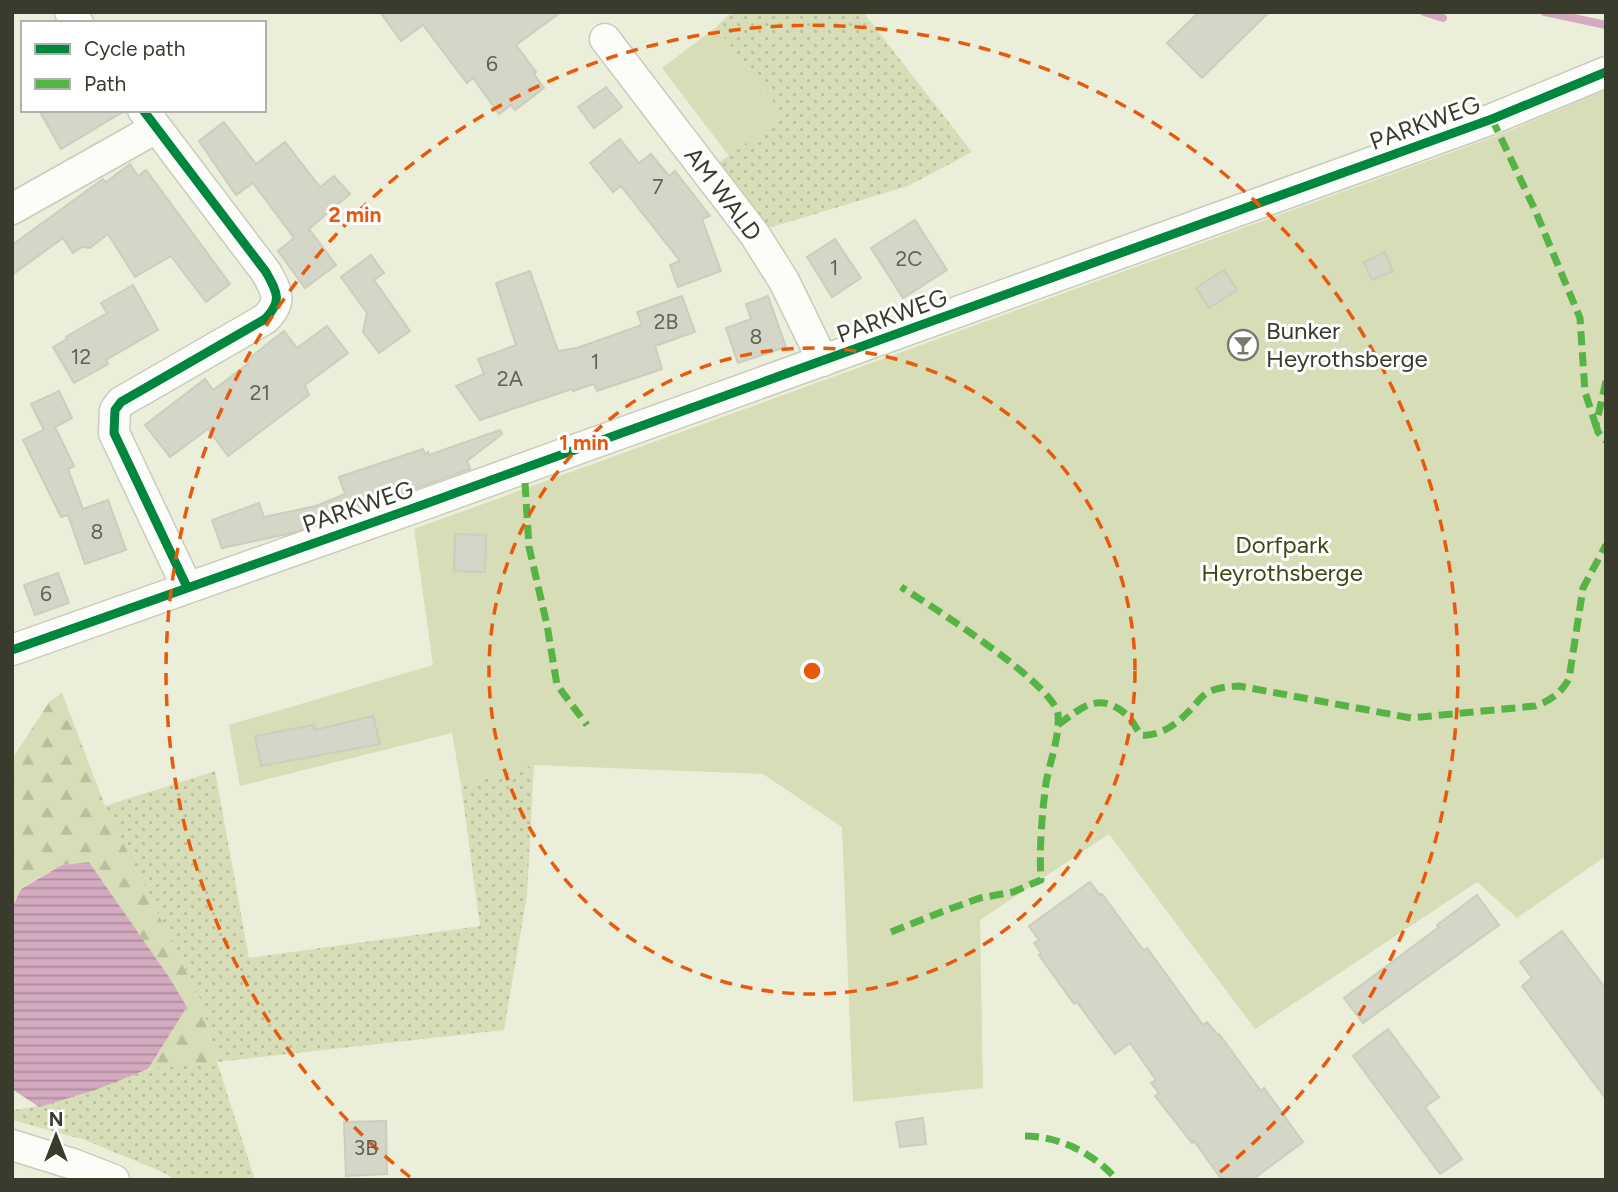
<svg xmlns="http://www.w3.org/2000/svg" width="1618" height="1192" font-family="Figtree,sans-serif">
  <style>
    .grass { fill: url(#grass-dots) }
    .forest { fill: url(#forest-firs) }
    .green { fill: #d7ddb6 }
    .water { fill: url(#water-rules) }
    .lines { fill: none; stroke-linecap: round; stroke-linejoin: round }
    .stream { stroke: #d3aabf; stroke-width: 8 }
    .building { fill: #d4d7c7; stroke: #cbcdbd; stroke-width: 2 }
    .minor-casing { stroke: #c9ccbc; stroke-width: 33 }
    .minor { stroke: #fcfdf9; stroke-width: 30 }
    .quiet { stroke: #56b346; stroke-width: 7; stroke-dasharray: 14 7; stroke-linecap: butt }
    .cycleway-casing { stroke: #fff; stroke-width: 13 }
    .cycleway { stroke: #00873e; stroke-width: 9 }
    .ring { fill: none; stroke: #e8590c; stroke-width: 3.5; stroke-dasharray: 12 9 }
    .labels { text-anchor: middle; stroke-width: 6; stroke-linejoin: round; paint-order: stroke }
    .number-label { font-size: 21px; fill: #616454 }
    .street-label { font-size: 24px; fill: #393b2c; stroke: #fff }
    .poi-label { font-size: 24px; fill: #393b2c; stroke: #fff; text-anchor: start }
    .park-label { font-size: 24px; fill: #414713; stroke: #fff }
    .centre { fill: #e8590c; stroke: #fff; stroke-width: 3.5 }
    .ring-label { font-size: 21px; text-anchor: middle; font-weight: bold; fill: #e8590c; stroke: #fff; stroke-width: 6; stroke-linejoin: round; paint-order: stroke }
  </style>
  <defs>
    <pattern id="grass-dots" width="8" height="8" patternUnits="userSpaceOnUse" patternTransform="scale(1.75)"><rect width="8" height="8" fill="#d7ddb6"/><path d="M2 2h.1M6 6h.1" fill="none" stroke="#b9bf9d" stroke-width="1.8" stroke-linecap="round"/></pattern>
    <pattern id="forest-firs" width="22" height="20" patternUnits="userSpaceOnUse" patternTransform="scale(1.75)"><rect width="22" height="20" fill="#d7ddb6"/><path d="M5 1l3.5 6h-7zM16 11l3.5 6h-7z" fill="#b9bf9d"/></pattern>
    <pattern id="water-rules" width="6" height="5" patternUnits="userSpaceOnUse" patternTransform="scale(1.75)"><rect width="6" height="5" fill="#d3aabf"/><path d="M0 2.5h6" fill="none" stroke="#ac8c9b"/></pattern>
  </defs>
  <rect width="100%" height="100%" fill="#ebefda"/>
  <g class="grass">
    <path d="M732 12H863L972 152 908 186 765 229 716 165 783 115 716 27Z"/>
    <path d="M534 765 527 895 504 1030 217 1062 255 1180H175L167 1174 85 1140 12 1120V1110C64 1105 99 1083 147 1070 168 1064 194 1064 217 1061L200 999 105 806 215 771 249 958 480 926 461 785Z"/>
  </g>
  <path class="forest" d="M62 693 105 806 200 999 217 1062 148 1069 187 1007 169 977 89 862 62 865 21 888 12 908V759L50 701Z"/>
  <g class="green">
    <path d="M716 27 783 115 729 156 662 68Z"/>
    <path d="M1606 90V856L1517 918 1477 882 1255 1029 1109 834 980 920 983 1088 853 1102 842 827 763 774 534 765 461 785 452 733 240 786 229 725 433 665 414 529 1499 135Z"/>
  </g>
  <path class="water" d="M89 862 169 977 187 1007 148 1069 95 1090 39 1107 12 1089V908L21 889 62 865Z"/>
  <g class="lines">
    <g class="stream">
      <path d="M1424 12 1443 18"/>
      <path d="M1545 12 1606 25"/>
    </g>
  </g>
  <g class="building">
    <path d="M380 12H561L516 45 536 72 534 74 544 88 515 110 511 105 499 114 473 78 467 83 423 25 401 41Z"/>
    <path d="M1199 12H1269L1202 78 1167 43Z"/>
    <path d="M606 87 622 107 594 128 578 107Z"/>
    <path d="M39 110H126L61 149Z"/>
    <path d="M224 122 256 164 285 142 320 187 334 176 350 194 309 229 336 265 305 288 278 251 294 238 253 183 236 195 199 141Z"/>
    <path d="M620 139 639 163 651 154 669 176 675 171 710 216 702 219 721 271 678 287 670 265 680 261 621 186 613 192 590 163Z"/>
    <path d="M130 164 138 176 146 170 230 284 206 302 171 256 135 277 108 234 90 248 82 247 73 253 63 238 12 275V245L103 179 106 182Z"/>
    <path d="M915 220 947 270 903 298 871 248Z"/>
    <path d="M835 239 861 278 832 297 807 257Z"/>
    <path d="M1385 252 1393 271 1372 280 1364 262Z"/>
    <path d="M371 255 384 273 374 280 410 331 379 353 363 332 367 313 341 277Z"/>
    <path d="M1224 270 1237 290 1209 308 1196 288Z"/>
    <path d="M530 271 558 351 577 348 642 325 637 312 682 296 695 332 655 346 662 369 597 391 594 384 573 391 572 389 480 420 456 386 484 374 478 359 516 345 496 283Z"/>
    <path d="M133 285 158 330 106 360 108 364 74 383 53 347 67 339 66 337 107 313 101 303Z"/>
    <path d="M768 296 786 347 738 363 726 328 751 319 746 304Z"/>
    <path d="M327 326 348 353 305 385 309 395 228 456 208 429 170 457 145 425 205 379 213 390 249 363 247 360 284 331 297 348Z"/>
    <path d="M59 391 72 418 55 427 74 466 68 469 83 509 108 500 126 550 85 564 68 515 61 517 23 440 44 430 31 404Z"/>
    <path d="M500 430 502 434 467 461 470 469 292 533 222 548 212 520 259 503 264 517 316 506 345 494 339 477 423 449 425 454 428 452 429 455Z"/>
    <path d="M455 534 486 535 485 572 454 571Z"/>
    <path d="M58 573 69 603 35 615 24 585Z"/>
    <path d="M373 716 380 744 261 766 255 736 314 725 315 730Z"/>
    <path d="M1090 882 1100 895 1102 894 1144 951 1147 948 1203 1025 1207 1022 1218 1035 1219 1034 1261 1091 1264 1088 1303 1142 1252 1180H1222L1194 1141 1192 1143 1155 1096 1159 1093 1151 1083 1156 1080 1130 1043 1115 1054 1077 1002 1074 1004 1039 955 1041 953 1034 943 1039 940 1029 926Z"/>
    <path d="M1477 895 1499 925 1363 1023 1344 998 1439 927 1437 925Z"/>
    <path d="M1562 931 1606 989V1099L1522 986 1532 978 1520 962Z"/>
    <path d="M1388 1029 1439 1097 1425 1107 1462 1159 1440 1174 1353 1056Z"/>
    <path d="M923 1118 926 1144 900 1147 896 1122Z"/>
    <path d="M386 1121 387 1174 346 1176 344 1122Z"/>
  </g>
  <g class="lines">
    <g class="minor-casing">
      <g id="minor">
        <path d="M70 12 78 23"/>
        <path d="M605 39 755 235 784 281 823 361"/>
        <path d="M143 110 266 272C277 292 283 301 265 319L121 402 115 410 114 433 187 587"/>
        <path d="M12 209 156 128"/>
        <path d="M12 650 425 504 1492 119 1606 72"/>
        <path d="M12 1145 73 1164 114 1180"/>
      </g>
    </g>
    <use href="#minor" class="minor"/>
    <g class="quiet">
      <path d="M1492 119 1535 210 1580 318 1585 392 1598 432"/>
      <path d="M1606 381 1596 425 1598 432 1606 441"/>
      <path d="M525 483 529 547 547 625 557 685 587 725"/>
      <path d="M1058 725C1082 707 1100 690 1128 716 1133 721 1136 729 1141 735 1158 737 1176 725 1188 712 1195 706 1199 698 1207 693 1217 687 1228 687 1239 686L1411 718 1535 706C1550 701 1561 693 1569 679L1583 588 1606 545"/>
      <path d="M891 932 944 911 980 898 1013 892 1041 880C1039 848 1042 814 1046 783 1050 761 1060 736 1058 714 1054 684 930 605 901 587"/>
      <path d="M1025 1136C1059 1136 1095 1154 1117 1180"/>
    </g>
    <g class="cycleway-casing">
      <g id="cycleway">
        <path d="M143 110 266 272C277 292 283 301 265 319L121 402 115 410 114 433 187 587"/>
        <path d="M12 650 425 504 1492 119 1606 72"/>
      </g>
    </g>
    <use href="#cycleway" class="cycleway"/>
  </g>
  <g class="ring">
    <circle cx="812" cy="671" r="323"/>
    <path d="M410 1177A646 646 0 1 1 1214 1177"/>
  </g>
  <defs>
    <g id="bar-ring" transform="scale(1.575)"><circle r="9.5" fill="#fff" stroke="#777a69" stroke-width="1.5"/><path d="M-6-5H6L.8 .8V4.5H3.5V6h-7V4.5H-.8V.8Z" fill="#777a69"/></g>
  </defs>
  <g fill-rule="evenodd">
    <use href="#bar-ring" x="1243" y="345"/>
  </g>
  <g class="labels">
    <g class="number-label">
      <text x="492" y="71">6</text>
      <text x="658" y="194">7</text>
      <text x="909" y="266">2C</text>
      <text x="834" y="275">1</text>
      <text x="666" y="329">2B</text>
      <text x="756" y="344">8</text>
      <text x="81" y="364">12</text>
      <text x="595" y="369">1</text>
      <text x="510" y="386">2A</text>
      <text x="260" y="400">21</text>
      <text x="97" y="539">8</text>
      <text x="46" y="601">6</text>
      <text x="366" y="1155">3B</text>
    </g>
    <g class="street-label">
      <text transform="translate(1425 123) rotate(-20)" y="8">PARKWEG</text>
      <text transform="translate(723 194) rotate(53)" y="8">AM WALD</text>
      <text transform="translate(892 316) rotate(-20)" y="8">PARKWEG</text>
      <text transform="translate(358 507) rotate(-19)" y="8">PARKWEG</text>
    </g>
    <g class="poi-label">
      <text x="1266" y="339">Bunker<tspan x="1266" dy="28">Heyrothsberge</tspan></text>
    </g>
    <g class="park-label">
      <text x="1282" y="553">Dorfpark<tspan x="1282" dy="28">Heyrothsberge</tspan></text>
    </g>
  </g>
  <circle cx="812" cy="671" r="10" class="centre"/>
  <g class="ring-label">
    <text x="355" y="222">2 min</text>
    <text x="584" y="450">1 min</text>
  </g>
  <rect width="1618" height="1192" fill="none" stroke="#393b2c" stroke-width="28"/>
  <rect x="21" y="21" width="245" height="91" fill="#ffffff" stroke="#b0b1ab" stroke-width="2"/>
  <rect x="35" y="44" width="35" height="10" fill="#00873e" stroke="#b0b1ab" stroke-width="2"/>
  <text x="84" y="56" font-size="21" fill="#393b2c">Cycle path</text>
  <rect x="35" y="79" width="35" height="10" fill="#56b346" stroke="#b0b1ab" stroke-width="2"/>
  <text x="84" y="91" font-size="21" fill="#393b2c">Path</text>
  <g transform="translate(56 1136)" stroke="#ffffff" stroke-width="5" paint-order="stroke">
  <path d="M0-5L12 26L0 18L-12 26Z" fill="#393b2c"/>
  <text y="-10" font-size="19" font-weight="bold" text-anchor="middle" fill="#393b2c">N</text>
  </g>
</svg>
